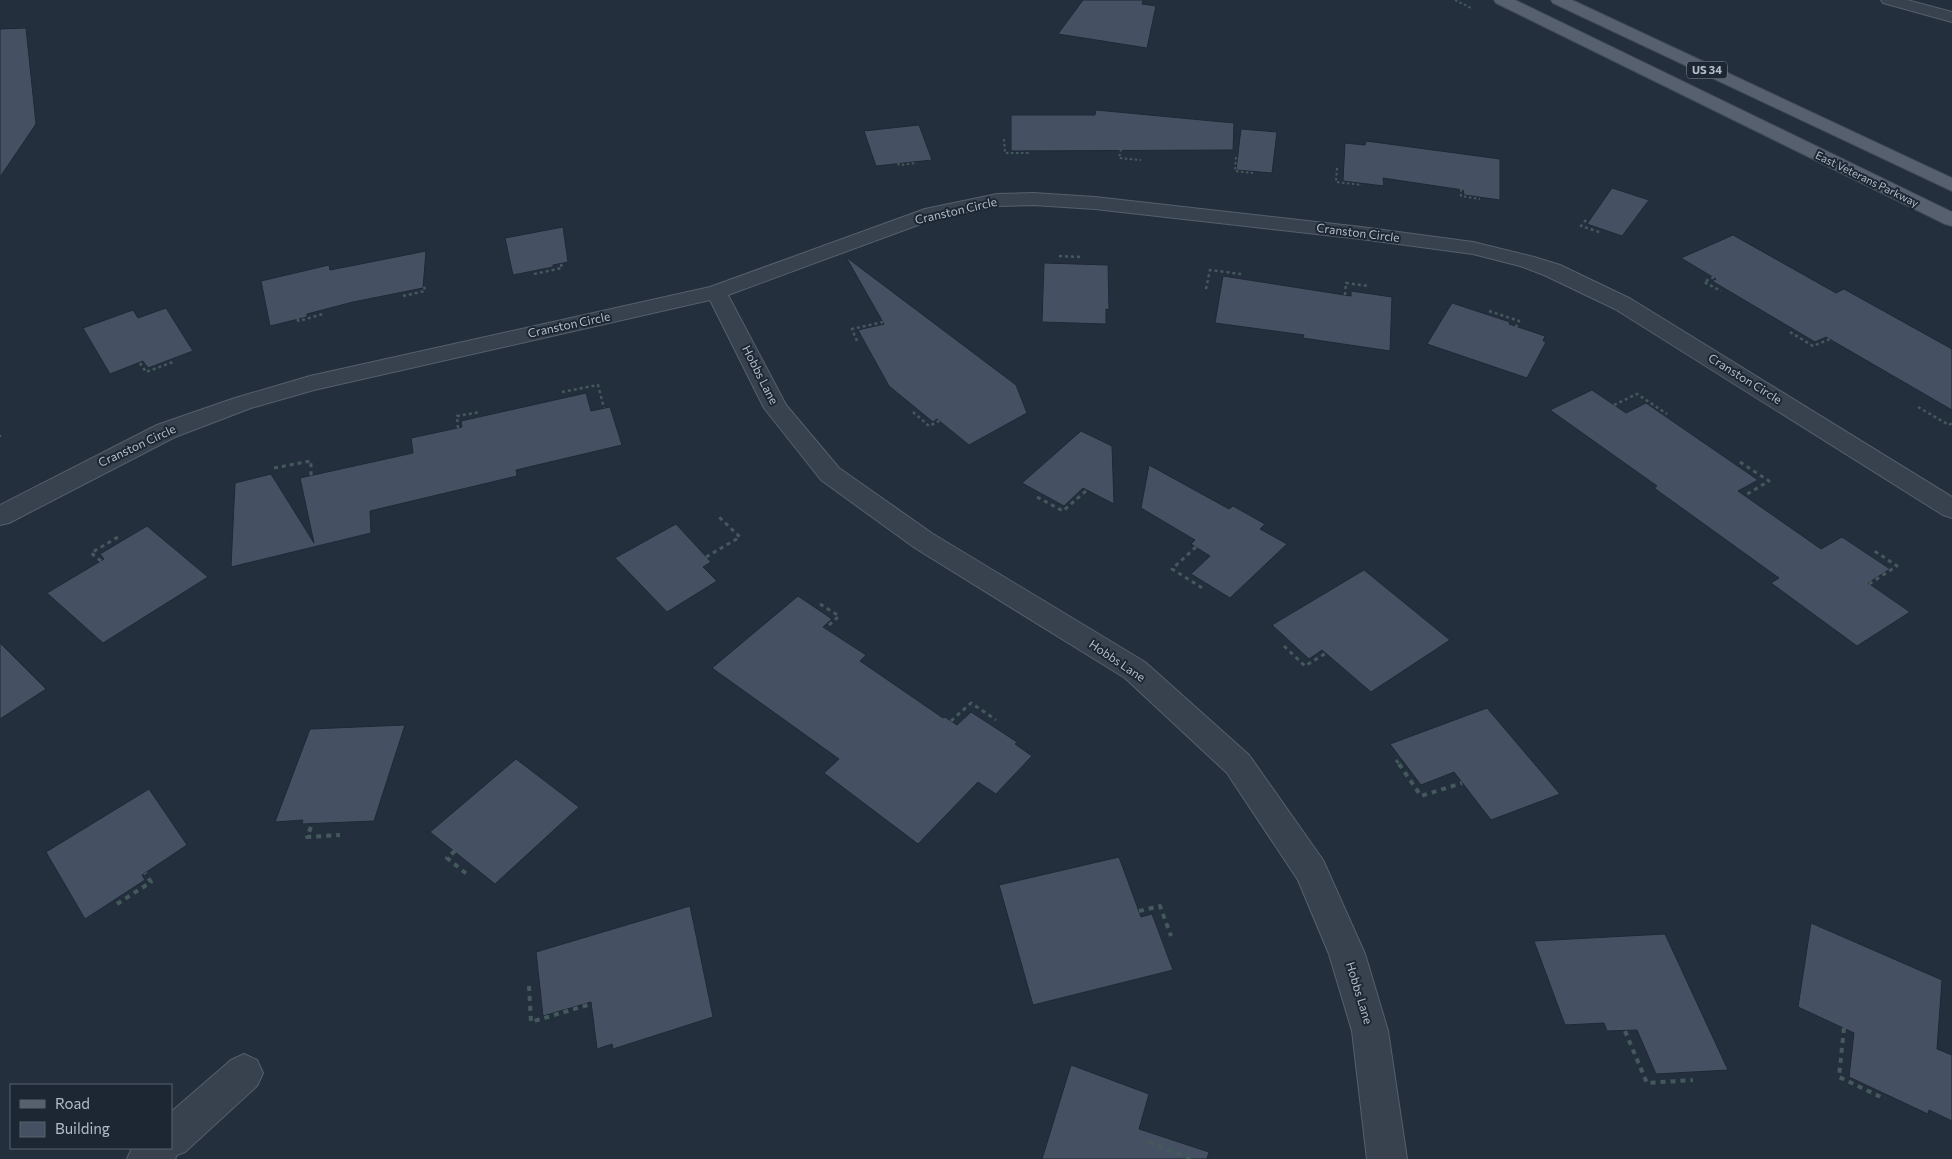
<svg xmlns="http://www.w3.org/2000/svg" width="1952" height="1159" font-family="Commissioner,sans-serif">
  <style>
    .building { fill: #455162; stroke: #1f2835 }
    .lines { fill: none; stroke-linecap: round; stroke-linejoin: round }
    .street-casing { stroke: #565f6c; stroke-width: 2 }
    .primary-casing { stroke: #414a57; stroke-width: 2 }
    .path-far3 { stroke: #44595c; stroke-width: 2; stroke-dasharray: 2.5 2.5; stroke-linecap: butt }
    .path-far2 { stroke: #44595c; stroke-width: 2.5; stroke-dasharray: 3 3; stroke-linecap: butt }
    .path-far1 { stroke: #44595c; stroke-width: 3; stroke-dasharray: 4 4; stroke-linecap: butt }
    .path { stroke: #44595c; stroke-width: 4; stroke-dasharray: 5 5; stroke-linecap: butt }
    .street { fill: #38414e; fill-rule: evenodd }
    .primary { fill: #56606e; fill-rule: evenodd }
    .labels { text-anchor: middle; stroke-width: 4; stroke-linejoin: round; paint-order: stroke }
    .shield { fill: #1d2633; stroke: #878f9c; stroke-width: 1 }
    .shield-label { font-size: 11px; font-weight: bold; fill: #b4bcc9 }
    .far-street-label { font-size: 11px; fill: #b4bcc9; stroke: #1d2633 }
    .street-label { font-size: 12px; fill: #b4bcc9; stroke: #1d2633 }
  </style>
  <rect width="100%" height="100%" fill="#242f3e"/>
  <g class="building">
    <path d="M1083 0H1143L1142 4 1156 6 1147 48 1058 34Z"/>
    <path d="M26 28 36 124 0 177V29Z"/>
    <path d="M1096 110 1234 123 1233 150 1011 151V115H1095Z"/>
    <path d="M919 125 932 160 876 166 864 131Z"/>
    <path d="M1241 129 1277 132 1272 173 1236 170Z"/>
    <path d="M1366 141 1500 159V200L1464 195 1463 190 1383 178 1384 186 1343 181 1345 143 1365 145Z"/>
    <path d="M1612 188 1649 200 1622 236 1587 224Z"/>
    <path d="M563 227 568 262 553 265V267L513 275 505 238Z"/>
    <path d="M1733 235 1836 293 1844 289 1952 349V410L1826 337 1815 342 1712 281 1716 279 1681 258Z"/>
    <path d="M426 251 423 288 353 302 307 314V317L270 326 261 281 329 265 330 270Z"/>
    <path d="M846 257 1016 385 1027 413 969 445 937 419 933 422 889 386 858 330 884 324Z"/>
    <path d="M1044 263 1108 265 1109 310 1106 309V324L1042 322Z"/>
    <path d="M1223 276 1351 296V291L1392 297 1390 351 1303 338 1304 335 1215 323Z"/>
    <path d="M1452 303 1510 322 1509 324 1545 336 1543 341 1546 342 1527 378 1427 344Z"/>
    <path d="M166 308 193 351 148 368 143 361 110 374 83 328 133 310 138 318Z"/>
    <path d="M1592 390 1626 413 1646 403 1758 480 1738 491 1821 549 1842 537 1890 569 1868 583 1910 612 1857 646 1771 583 1779 578 1654 488 1657 486 1550 410Z"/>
    <path d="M586 393 591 411 610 407 622 445 516 470 517 476 370 511 371 533 231 567 235 483 271 474 314 543 300 478 413 453 411 438 462 427 461 421Z"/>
    <path d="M1081 431 1112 446 1114 504 1083 488 1064 506 1022 483Z"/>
    <path d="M1149 465 1229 509 1233 506 1265 524 1260 529 1287 544 1230 598 1191 574 1210 556 1191 544 1195 540 1141 508Z"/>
    <path d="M676 524 711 562 703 567 717 581 667 612 615 558Z"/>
    <path d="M147 526 208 577 103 643 47 593 104 559 100 554Z"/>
    <path d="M1364 570 1450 640 1371 692 1322 650 1309 659 1272 625Z"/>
    <path d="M798 596 832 619 823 627 866 655 860 661 943 718 945 717 957 725 971 712 1017 742 1015 744 1032 756 996 794 978 782 918 844 824 773 839 759 712 668Z"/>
    <path d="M0 643 46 689 0 719Z"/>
    <path d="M1487 708 1560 794 1491 820 1454 772 1421 785 1390 744Z"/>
    <path d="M405 725 374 821 302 824 303 820 275 822 310 729Z"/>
    <path d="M516 759 579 807 495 884 430 832Z"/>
    <path d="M149 789 187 845 142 875 145 880 85 919 46 852Z"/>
    <path d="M1119 857 1141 917 1152 914 1173 970 1033 1005 999 885Z"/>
    <path d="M690 906 713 1017 613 1049 612 1044 597 1049 591 1002 543 1016 536 952Z"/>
    <path d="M1811 923 1942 980 1937 1049 1952 1055V1121L1929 1110 1928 1114 1849 1077 1854 1033 1798 1007Z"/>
    <path d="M1665 934 1728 1070 1656 1074 1637 1030 1607 1031 1604 1023 1565 1025 1534 941Z"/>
    <path d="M1071 1065 1149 1094 1139 1129 1209 1152 1207 1159H1042Z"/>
  </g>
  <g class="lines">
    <g class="street-casing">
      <g id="street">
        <path d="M1881 0H1907L1952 12V22L1883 3Z"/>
        <path d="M1033 193 1095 197 1361 227 1473 242 1534 257 1560 265 1631 299 1952 497V518L1943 515 1615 309 1544 275 1520 266 1473 254 1361 239 1095 209 1033 205 997 206 937 218 728 295 786 405 839 468 933 534 1145 662 1249 755 1323 860 1365 954 1388 1031 1407 1159H1367L1352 1031 1329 954 1298 880 1227 773 1125 678 915 548 821 480 764 408 710 300 314 390 251 408 175 437 9 523 0 525V505L157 425 235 398 310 376 710 287 925 209 997 194Z"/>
        <path d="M244 1054 257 1060 263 1073 257 1086 185 1152 177 1155 175 1159H127L132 1148H171V1112L231 1060Z"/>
      </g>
    </g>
    <g class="primary-casing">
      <g id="primary">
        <path d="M1494 0H1515L1952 212V226L1945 224 1496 3Z"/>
        <path d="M1551 0H1572L1952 178V191L1553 3Z"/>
      </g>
    </g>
    <g class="path-far3">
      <path d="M1455 0 1471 8"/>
      <path d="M1004 139 1005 153H1029"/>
      <path d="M1121 149 1119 158 1141 160"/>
      <path d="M1236 157 1235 171 1253 173"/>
      <path d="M898 163 899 165 917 163"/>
      <path d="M1337 168 1336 182 1362 185"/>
      <path d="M1461 189V196L1480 199"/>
    </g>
    <g class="path-far2">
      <path d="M1586 220 1581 226 1602 233"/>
      <path d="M1059 256 1080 257V260"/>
      <path d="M534 274 562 268 561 264"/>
      <path d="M1714 277 1704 282 1721 291"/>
      <path d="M1206 289 1210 270 1241 274"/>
      <path d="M1345 295 1346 283 1369 286"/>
      <path d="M403 296 425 291 424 286"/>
      <path d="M1489 311 1519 321 1516 327"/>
      <path d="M297 319 299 321 323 314"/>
      <path d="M1790 332 1813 346 1830 339"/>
      <path d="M857 341 852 329 883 322"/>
      <path d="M140 363 146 372 173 362"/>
      <path d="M562 392 598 385 604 408"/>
      <path d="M1614 405 1637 394 1667 414"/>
      <path d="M1918 407 1949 425 1952 423"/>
      <path d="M913 412 929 426 941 420"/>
      <path d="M458 428 457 416 480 412"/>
      <path d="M0 435V437"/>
    </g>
    <g class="path-far1">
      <path d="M1740 462 1769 481 1744 496"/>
      <path d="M274 468 311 461V476"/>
      <path d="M1037 497 1063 511 1087 490"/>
      <path d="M1196 547 1172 569 1204 589"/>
      <path d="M706 557 740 537 718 516"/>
      <path d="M101 561 91 553 118 537"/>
      <path d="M1869 584 1897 566 1873 550"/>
      <path d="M820 604 839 616 826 628"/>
      <path d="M1284 646 1305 666 1326 653"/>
      <path d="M951 721 971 703 996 720"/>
      <path d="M1396 760 1400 765"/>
    </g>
    <g class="path">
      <path d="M1399 764 1421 796 1462 783"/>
      <path d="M311 827 307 837 340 835"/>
      <path d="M455 851 447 858 468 875"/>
      <path d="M117 904 151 882 145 873"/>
      <path d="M1139 911 1160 906 1171 936"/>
      <path d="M529 986 531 1022 591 1004"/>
      <path d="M1844 1028 1839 1077 1885 1099"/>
      <path d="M1625 1031 1647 1083 1693 1080"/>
      <path d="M1149 1142 1192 1159"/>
    </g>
    <use href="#street" class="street"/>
    <use href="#primary" class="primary"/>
  </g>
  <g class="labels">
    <rect class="shield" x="1687" y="61.5" width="40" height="17" rx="4"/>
    <g class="shield-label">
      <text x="1707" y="74">US 34</text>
    </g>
    <g class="far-street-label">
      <text transform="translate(1867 179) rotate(26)" y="4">East Veterans Parkway</text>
    </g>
    <g class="street-label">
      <text transform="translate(956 211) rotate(-13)" y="4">Cranston Circle</text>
      <text transform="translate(1358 233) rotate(7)" y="4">Cranston Circle</text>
      <text transform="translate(569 325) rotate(-12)" y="4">Cranston Circle</text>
      <text transform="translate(760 375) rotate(63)" y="4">Hobbs Lane</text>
      <text transform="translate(1745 379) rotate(32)" y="4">Cranston Circle</text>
      <text transform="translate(137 446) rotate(-25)" y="4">Cranston Circle</text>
      <text transform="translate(1117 661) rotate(34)" y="4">Hobbs Lane</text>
      <text transform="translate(1359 993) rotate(73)" y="4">Hobbs Lane</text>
    </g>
  </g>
  <rect x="10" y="1084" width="162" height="65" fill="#1d2633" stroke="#59626f"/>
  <rect x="20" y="1100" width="25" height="8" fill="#56606e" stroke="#59626f"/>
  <text x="55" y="1109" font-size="15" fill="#b4bcc9">Road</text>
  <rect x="20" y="1122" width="25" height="15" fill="#455162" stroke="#59626f"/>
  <text x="55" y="1134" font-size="15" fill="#b4bcc9">Building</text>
</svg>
